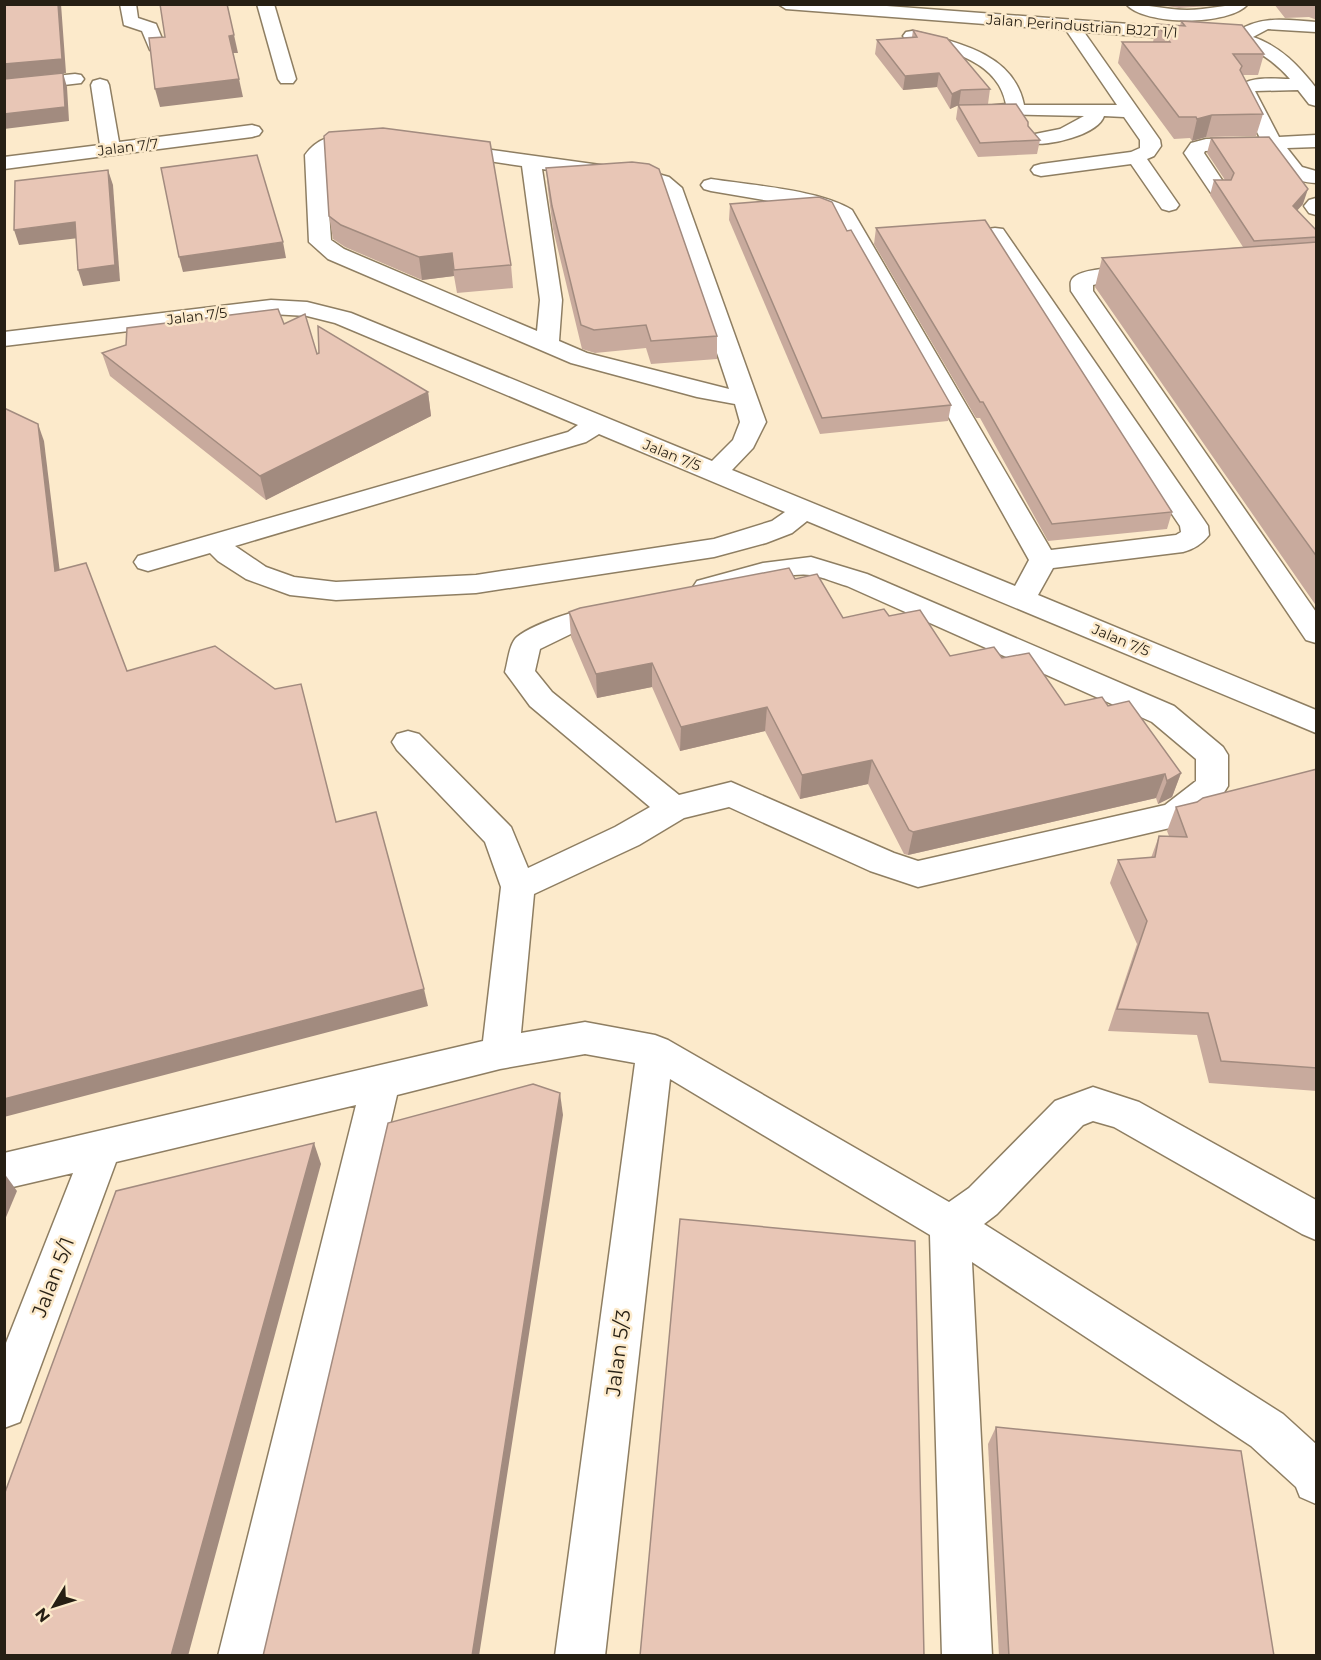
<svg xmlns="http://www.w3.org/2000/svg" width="1321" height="1660" font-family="Montserrat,sans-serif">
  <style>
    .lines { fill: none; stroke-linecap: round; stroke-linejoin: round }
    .minor-casing { stroke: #8e7e62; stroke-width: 3 }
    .minor { fill: #fff; fill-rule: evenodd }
    .wall { fill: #c8aa9d }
    .shaded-wall { fill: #a28b7f }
    .building { fill: #e8c6b6; stroke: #a28b7f; stroke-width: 1.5 }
    .labels { text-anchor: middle; stroke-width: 5; stroke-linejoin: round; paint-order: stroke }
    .far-street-label { font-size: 14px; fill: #261f14; stroke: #fceacb }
    .near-street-label { font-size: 20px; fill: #261f14; stroke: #fceacb }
  </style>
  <rect width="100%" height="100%" fill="#fceacb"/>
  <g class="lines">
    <g class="minor-casing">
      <g id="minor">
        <path d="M120 4H136L138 18 156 24 165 46 162 50H150L142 31 124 25Z"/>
        <path d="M257 4H274L296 79 293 83H281L278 79Z"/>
        <path d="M778 4H860L1236 32C1262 15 1286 20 1316 22V32L1268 29 1253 37C1280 46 1299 66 1316 88V106L1309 104 1298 90 1255 91 1279 137 1316 135V147L1287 148 1302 167 1316 171V183C1290 182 1281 169 1267 149L1205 151 1204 153 1228 189 1225 193H1211L1184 153 1191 143 1206 139 1260 138 1236 90C1247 75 1273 79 1290 79 1275 62 1258 50 1237 43L1084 32 1160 140 1161 146 1154 156 1147 159 1179 205 1176 209 1169 211 1162 209 1131 164 1041 176 1034 174 1031 170 1034 166 1041 164 1131 152 1140 148V140L1124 117 1104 116C1098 135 1047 147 1030 143L1027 139 1030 135 1060 129 1084 116 987 114 985 110 987 106 1006 104C998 59 944 49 906 40L903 36 906 32 912 31C956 42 1014 53 1024 105H1117L1066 30 786 9Z"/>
        <path d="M1126 4C1147 4 1166 10 1187 10 1208 10 1227 4 1248 4 1230 26 1144 26 1126 4Z"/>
        <path d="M75 74 81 75 84 79 81 83 4 92V81Z"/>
        <path d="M100 79 107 81 109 85 119 142 252 125 259 127 262 131 259 135 252 137 4 169V157L100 145 91 85 93 81Z"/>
        <path d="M354 133 375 135 378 139 375 143C357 148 340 142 325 156L331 240 344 249 537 331 540 300 522 166 442 154 439 150 442 146 449 144 651 172 669 177 682 188 766 422 753 448 732 470 1015 586 1029 560 837 218 816 209 711 191 704 189 701 185 704 181 711 179C750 185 820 190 852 210L1051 550 1176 535 1181 532 1180 526 984 234 987 229 995 228 1003 229 1204 520 1208 526 1209 535C1202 544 1194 549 1183 552L1053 568 1038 595 1316 710V733L807 521 792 533 766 543 714 557 476 593 336 600 290 595 246 579 218 561 210 553 148 571 138 568 134 562 138 556 568 432 578 425 335 323 307 316 271 314 4 346V332L271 300 307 302 351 313 712 461 733 440 740 422 735 404 697 397 571 363 328 259 309 242 305 155C317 138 335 134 354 133ZM542 169 650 184 663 191 729 389 587 353 559 341 562 300ZM599 434 785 512 772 521 714 539 476 575 336 582 294 577 266 567 235 546 586 442Z"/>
        <path d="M1316 198V215L1309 213 1304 206 1309 200Z"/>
        <path d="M1141 266 1149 268 1152 273 1149 278 1101 283 1093 285V291L1316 612V643L1306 640 1071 291C1071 286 1069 281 1074 277 1086 267 1125 268 1141 266Z"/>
        <path d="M811 557 867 574 1174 706 1223 747 1228 755V786L1223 794 1187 824 918 887 870 871 729 807 684 818 639 845 534 894 521 1033 585 1022 655 1035 668 1040 949 1202 969 1188 1055 1101 1093 1087 1139 1102 1316 1200V1240L1302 1234 1114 1127 1093 1121 1083 1125 997 1214 984 1224 1283 1414 1316 1444V1504L1300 1497 1296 1487 1251 1446 972 1262 992 1656H942L930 1235 670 1079 605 1656H555L635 1063 585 1054 500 1069 397 1095 267 1656H218L356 1105 116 1162 20 1422 4 1428V1348L73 1173 4 1189V1153L483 1041 501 887 485 842 397 750 392 742 397 734 408 731 419 734 511 827 528 868 615 827 650 807 530 706 505 672C508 662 509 644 517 637 535 622 603 600 624 605L628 612 624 619 577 631 540 649 535 671 552 692 679 795 731 782 894 853 918 861 1165 805 1196 781V759L1152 722 847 586C836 583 823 577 811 575 778 570 724 601 697 593L693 587 697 581 763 563Z"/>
      </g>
    </g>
    <use href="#minor" class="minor"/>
  </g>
  <g class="wall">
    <path d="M1156 4H1209L1208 6 1179 8Z"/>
    <path d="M1274 4H1317V20L1309 17 1285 18Z"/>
    <path d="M1181 21 1264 54 1258 75H1242L1263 114 1256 136 1206 137 1192 141 1190 138 1174 139 1118 63 1122 42H1153L1157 24 1180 26Z"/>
    <path d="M913 30 990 89 988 104 959 105 1028 126 1040 140 1037 154 978 157 956 119 958 105 950 109 937 87 903 90 875 54 877 40 912 37Z"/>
    <path d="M1211 138 1303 204 1297 210 1317 231V607L1095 287 1102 258 1243 247 1210 195 1214 180H1225L1207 153Z"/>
    <path d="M546 168 717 336V359L651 364 646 348 595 353 582 349 553 229 548 190Z"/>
    <path d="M730 204 847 231 951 405 948 421 820 434 729 220Z"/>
    <path d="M329 216 511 265 513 288 457 293 454 276 422 280 345 247 333 239Z"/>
    <path d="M876 228 1172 512 1167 529 1048 541 980 418H976L874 244Z"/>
    <path d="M284 324 317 354 428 392 431 416 266 500 110 376 102 353Z"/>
    <path d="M795 579 843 618 889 616 950 656 1002 658 1065 705 1108 706 1181 773 1172 797 1158 804 1156 798 908 855 904 854 868 784 800 799 765 731 680 751 652 687 597 698 571 637 569 612Z"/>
    <path d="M1317 769V1091L1209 1083 1197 1035 1108 1031 1137 944 1110 883 1118 860 1151 858 1159 836H1169L1167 831 1176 807 1197 802Z"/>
    <path d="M996 1427 1274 1656H999L988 1444Z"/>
  </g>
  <g class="shaded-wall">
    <path d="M58 4H61L66 73H63L67 87 69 121 4 129V114L63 73 4 79V64Z"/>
    <path d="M234 35 238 53H233L229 36Z"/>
    <path d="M939 73 937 87 903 90 905 76Z"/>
    <path d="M239 79 243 97 160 107 155 89Z"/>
    <path d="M961 90 959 105 950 109 952 94Z"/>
    <path d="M1212 115 1206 137 1192 141 1197 119Z"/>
    <path d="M108 170 113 185 120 281 83 286 78 270Z"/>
    <path d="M1308 189 1303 204 1288 221 1293 206Z"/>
    <path d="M75 222 79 238 19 245 14 230Z"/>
    <path d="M283 242 286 258 183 272 179 257Z"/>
    <path d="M452 253 454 276 422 280 419 257Z"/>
    <path d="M428 392 431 416 266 500 260 476Z"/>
    <path d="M38 424 44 441 62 589 55 571Z"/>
    <path d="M652 663V687L597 698 596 674Z"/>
    <path d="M767 707 765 731 680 751 681 727Z"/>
    <path d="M872 760 868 784 800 799 802 775Z"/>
    <path d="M1181 773 1172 797 1158 804 1167 781Z"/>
    <path d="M1165 774 1156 798 908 855 913 832Z"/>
    <path d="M424 989 428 1006 4 1117V1099Z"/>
    <path d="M560 1093 563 1115 479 1656H472Z"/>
    <path d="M314 1143 321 1164 188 1656H171Z"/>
    <path d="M4 1173 17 1191 4 1222Z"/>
  </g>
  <g class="building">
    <path d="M4 4H58L62 59 4 64Z"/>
    <path d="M160 4H227L234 35 229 36 239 79 155 89 149 38 165 37Z"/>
    <path d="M1181 21 1242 25 1264 54H1233L1242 66 1240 70 1263 114 1212 115 1197 119 1196 117H1179L1122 42H1170L1157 24 1185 26Z"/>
    <path d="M913 30 947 38 990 89 961 90 952 94 939 73 905 76 877 40 917 37Z"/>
    <path d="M63 73 65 107 4 114V79Z"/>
    <path d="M1016 104 1028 122V126L1040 140 980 143 958 105Z"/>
    <path d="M383 128 490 142 511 265 454 270 452 253 419 257 341 225 329 216 324 136 329 132Z"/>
    <path d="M1269 137 1308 189 1293 206 1317 231V237L1254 241 1214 180H1231L1234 173 1211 138Z"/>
    <path d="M257 155 283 242 179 257 161 168Z"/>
    <path d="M632 162 649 164 659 169 717 336 651 341 646 325 594 330 581 325 552 206 546 168Z"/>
    <path d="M108 170 115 265 78 270 75 222 14 230 15 181Z"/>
    <path d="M819 197 832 202 847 231 851 230 951 405 822 418 730 204Z"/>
    <path d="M985 220 1172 512 1052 524 983 402H980L876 228Z"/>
    <path d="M1317 242V557L1102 258Z"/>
    <path d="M278 309 284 324 305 314 317 354 319 353 318 326 428 392 260 476 102 353 126 345 127 328Z"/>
    <path d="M4 408 38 424 55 571 86 563 127 671 215 646 275 689 301 684 336 822 376 812 424 989 4 1099Z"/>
    <path d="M789 568 795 579 817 574 843 618 884 609 889 616 920 610 950 656 994 647 1002 658 1029 653 1065 705 1102 697 1108 706 1129 701 1181 773 1167 781 1165 774 913 832 909 830 872 760 802 775 767 707 681 727 652 663 596 674 569 612 580 608Z"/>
    <path d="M1317 769V1068L1221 1061 1208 1013 1117 1009 1147 921 1118 860 1155 857 1159 836 1187 837 1176 807 1197 802 1203 798Z"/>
    <path d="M533 1084 560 1093 472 1656H263L388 1123Z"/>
    <path d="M314 1143 171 1656H4V1495L116 1191Z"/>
    <path d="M680 1219 915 1241 924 1656H640Z"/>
    <path d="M996 1427 1241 1451 1274 1656H1009Z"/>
  </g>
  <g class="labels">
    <g class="far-street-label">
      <text transform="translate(1082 26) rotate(4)" y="5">Jalan Perindustrian BJ2T 1/1</text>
      <text transform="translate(128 147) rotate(-7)" y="5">Jalan 7/7</text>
      <text transform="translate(197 316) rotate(-7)" y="5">Jalan 7/5</text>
      <text transform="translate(672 455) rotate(22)" y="5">Jalan 7/5</text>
      <text transform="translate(1121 640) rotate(23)" y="5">Jalan 7/5</text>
    </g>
    <g class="near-street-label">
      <text transform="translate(53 1277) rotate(-69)" y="7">Jalan 5/1</text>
      <text transform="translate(618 1353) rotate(-83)" y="7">Jalan 5/3</text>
    </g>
  </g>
  <rect width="1321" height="1660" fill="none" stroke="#261f14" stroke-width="12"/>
  <g transform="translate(54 1606) rotate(232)" stroke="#fceacb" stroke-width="4.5" paint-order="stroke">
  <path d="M0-4.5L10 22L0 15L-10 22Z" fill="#261f14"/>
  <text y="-9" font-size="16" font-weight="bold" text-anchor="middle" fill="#261f14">N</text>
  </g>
</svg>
